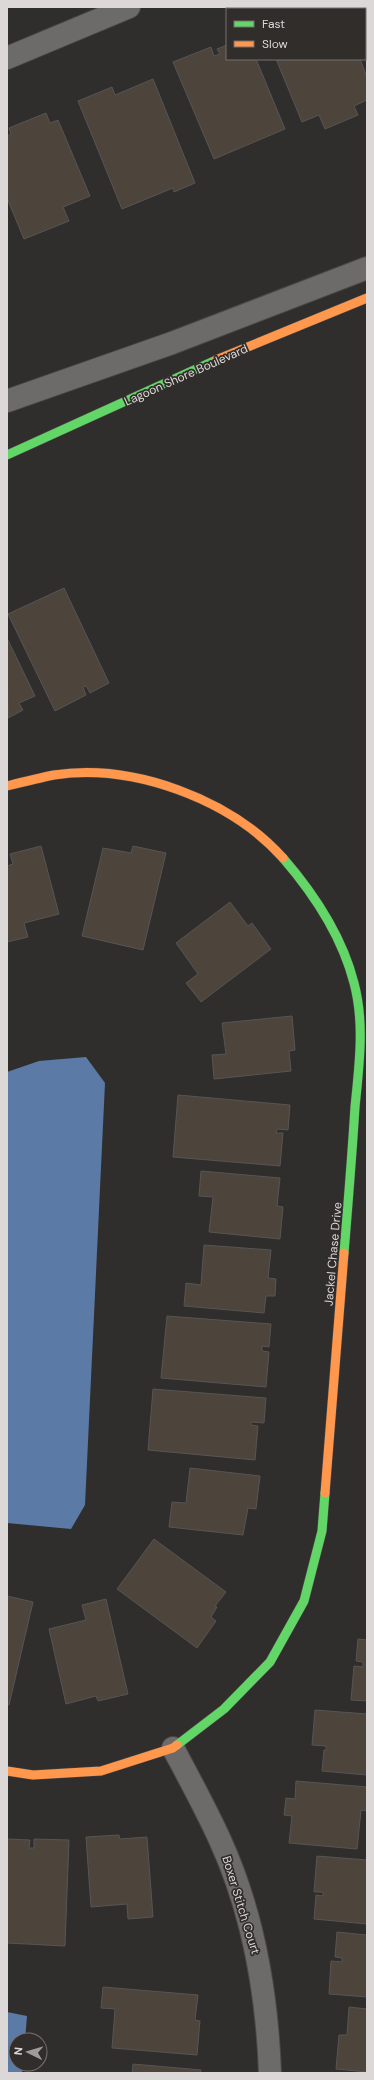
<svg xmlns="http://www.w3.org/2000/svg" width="374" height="2080" font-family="'DM Sans',sans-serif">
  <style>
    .water { fill: #5c7aa6 }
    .building { fill: #4d443c; stroke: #575554 }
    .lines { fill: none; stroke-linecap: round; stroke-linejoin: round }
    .street-casing { stroke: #4b4948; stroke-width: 24 }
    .fast-casing { stroke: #4b4948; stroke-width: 10 }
    .slow-casing { stroke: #4b4948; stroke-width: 10 }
    .street { stroke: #6d6b6a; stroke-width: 22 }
    .fast { stroke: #63d668; stroke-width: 9 }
    .slow { stroke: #ff974d; stroke-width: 9 }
    .labels { text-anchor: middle; stroke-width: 3.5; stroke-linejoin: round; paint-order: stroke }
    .street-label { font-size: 12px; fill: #dbd8d7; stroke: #312d2b }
  </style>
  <rect width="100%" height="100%" fill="#302e2c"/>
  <g class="water">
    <path d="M86 1057 105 1083 85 1505 71 1529 7 1523V1072L39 1061Z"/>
    <path d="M7 2012 27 2016 25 2040H16V2064H23L22 2073H7Z"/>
  </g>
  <g class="building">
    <path d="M311 7H338L339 9H306Z"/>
    <path d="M350 7H367V50L365 45V9H351Z"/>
    <path d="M227 45V59H256L285 129 214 159 173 62 211 47 214 56 220 54 217 49Z"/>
    <path d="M276 59H360L367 77V100L354 106 358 115 325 129 319 115 302 122Z"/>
    <path d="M153 79 195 183 174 192 173 188 122 209 78 101 112 87 115 95Z"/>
    <path d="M46 113 50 123 58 120 90 196 63 207 69 221 24 239 7 198V136L11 134 9 128Z"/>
    <path d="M64 588 109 683 90 693 86 686 83 687 86 695 55 711 8 614Z"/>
    <path d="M7 638 35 696 19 703 23 710 8 718Z"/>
    <path d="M41 846 59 914 24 923 28 937 7 942V866L13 864 10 854Z"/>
    <path d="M133 846 166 853 143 950 82 936 103 848 131 853Z"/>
    <path d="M230 902 248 926 252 923 271 949 201 1002 186 983 198 974 176 943Z"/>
    <path d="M292 1016 295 1050 289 1051 291 1071 214 1079 212 1055 226 1054 222 1023Z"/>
    <path d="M178 1095 290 1105 288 1130 277 1129 276 1133H283L280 1166 173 1157Z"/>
    <path d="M201 1171 280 1178 277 1206 283 1207 280 1239 209 1232 213 1197 199 1196Z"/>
    <path d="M204 1245 271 1250 268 1278 276 1279 275 1296H266L264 1313 184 1306 186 1283 201 1285Z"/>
    <path d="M167 1316 271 1324 269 1347 262 1346V1351L269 1352 266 1387 161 1378Z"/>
    <path d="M153 1389 266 1398 264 1423 251 1422V1425L258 1426 255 1460 148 1450Z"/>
    <path d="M190 1468 260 1476 256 1509 248 1508 243 1535 169 1527 172 1502 186 1503Z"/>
    <path d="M154 1539 226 1592 215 1606 217 1607 211 1617 216 1621 197 1648 117 1589Z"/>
    <path d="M7 1596 33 1602 9 1705 7 1704Z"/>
    <path d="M106 1599 128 1694 98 1701 96 1696 66 1704 49 1629 86 1620 82 1605Z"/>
    <path d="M358 1639 367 1640V1701L351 1700 354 1666 363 1667V1662L356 1661Z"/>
    <path d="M315 1710 367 1714V1775L322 1771 324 1750H326V1746L312 1745Z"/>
    <path d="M296 1781 367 1787V1811L361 1810 357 1849 289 1843 292 1816 284 1815 286 1798 295 1799Z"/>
    <path d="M119 1835 120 1839 147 1837 153 1917 128 1919 127 1904 91 1907 86 1837Z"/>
    <path d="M7 1839 30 1840 29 1848H34V1839L69 1840 65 1946 7 1943Z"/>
    <path d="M317 1856 367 1860V1924L314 1919 316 1895 323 1896V1892H314Z"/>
    <path d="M337 1932 367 1935V1997L329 1994 331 1961 342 1962V1958L335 1957Z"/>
    <path d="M103 1987 198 1995 195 2020 200 2021 197 2055 112 2048 115 2009 101 2008Z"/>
    <path d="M349 2007 367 2009V2072L336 2069 339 2035H347Z"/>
    <path d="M133 2064 201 2070 200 2073H132Z"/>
  </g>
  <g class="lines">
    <g class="street-casing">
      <g id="street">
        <path d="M7 58 129 7"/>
        <path d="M7 401 172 343 367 268"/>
        <path d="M173 1748C189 1778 206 1809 220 1840 253 1912 267 1994 270 2073"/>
      </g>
    </g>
    <g class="fast-casing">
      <g id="fast">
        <path d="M7 455 216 360"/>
        <path d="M283 858C315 895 342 936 354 983 365 1024 359 1066 355 1107 352 1156 348 1204 344 1253"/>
        <path d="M177 1745 224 1709 270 1662 304 1601 322 1531 325 1493"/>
      </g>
    </g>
    <g class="slow-casing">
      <g id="slow">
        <path d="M216 360 367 298"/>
        <path d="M7 786C23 782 39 778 54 775 133 763 230 799 283 858"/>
        <path d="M325 1493 344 1253"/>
        <path d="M7 1771 33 1775 101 1771 173 1748 177 1745"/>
      </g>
    </g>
    <use href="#street" class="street"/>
    <use href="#fast" class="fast"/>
    <use href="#slow" class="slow"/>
  </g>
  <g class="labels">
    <g class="street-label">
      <text transform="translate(186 375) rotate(-24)" y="4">Lagoon Shore Boulevard</text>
      <text transform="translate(333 1254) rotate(-85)" y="4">Jackel Chase Drive</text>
      <text transform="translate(241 1905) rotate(73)" y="4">Boxer Stitch Court</text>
    </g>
  </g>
  <rect width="374" height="2080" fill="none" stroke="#dbd8d7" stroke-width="16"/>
  <rect x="226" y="8" width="140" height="52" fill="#312d2b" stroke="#757170"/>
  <rect x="234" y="21" width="20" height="6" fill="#63d668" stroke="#757170"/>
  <text x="262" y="28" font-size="12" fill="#dbd8d7">Fast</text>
  <rect x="234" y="41" width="20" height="6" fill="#ff974d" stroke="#757170"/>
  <text x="262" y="48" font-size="12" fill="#dbd8d7">Slow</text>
  <g transform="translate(28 2052) rotate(275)"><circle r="19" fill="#312d2b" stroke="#757170"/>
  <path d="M0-3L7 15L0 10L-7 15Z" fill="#9f9c9b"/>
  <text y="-6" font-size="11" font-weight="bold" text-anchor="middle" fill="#dbd8d7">N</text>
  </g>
</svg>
